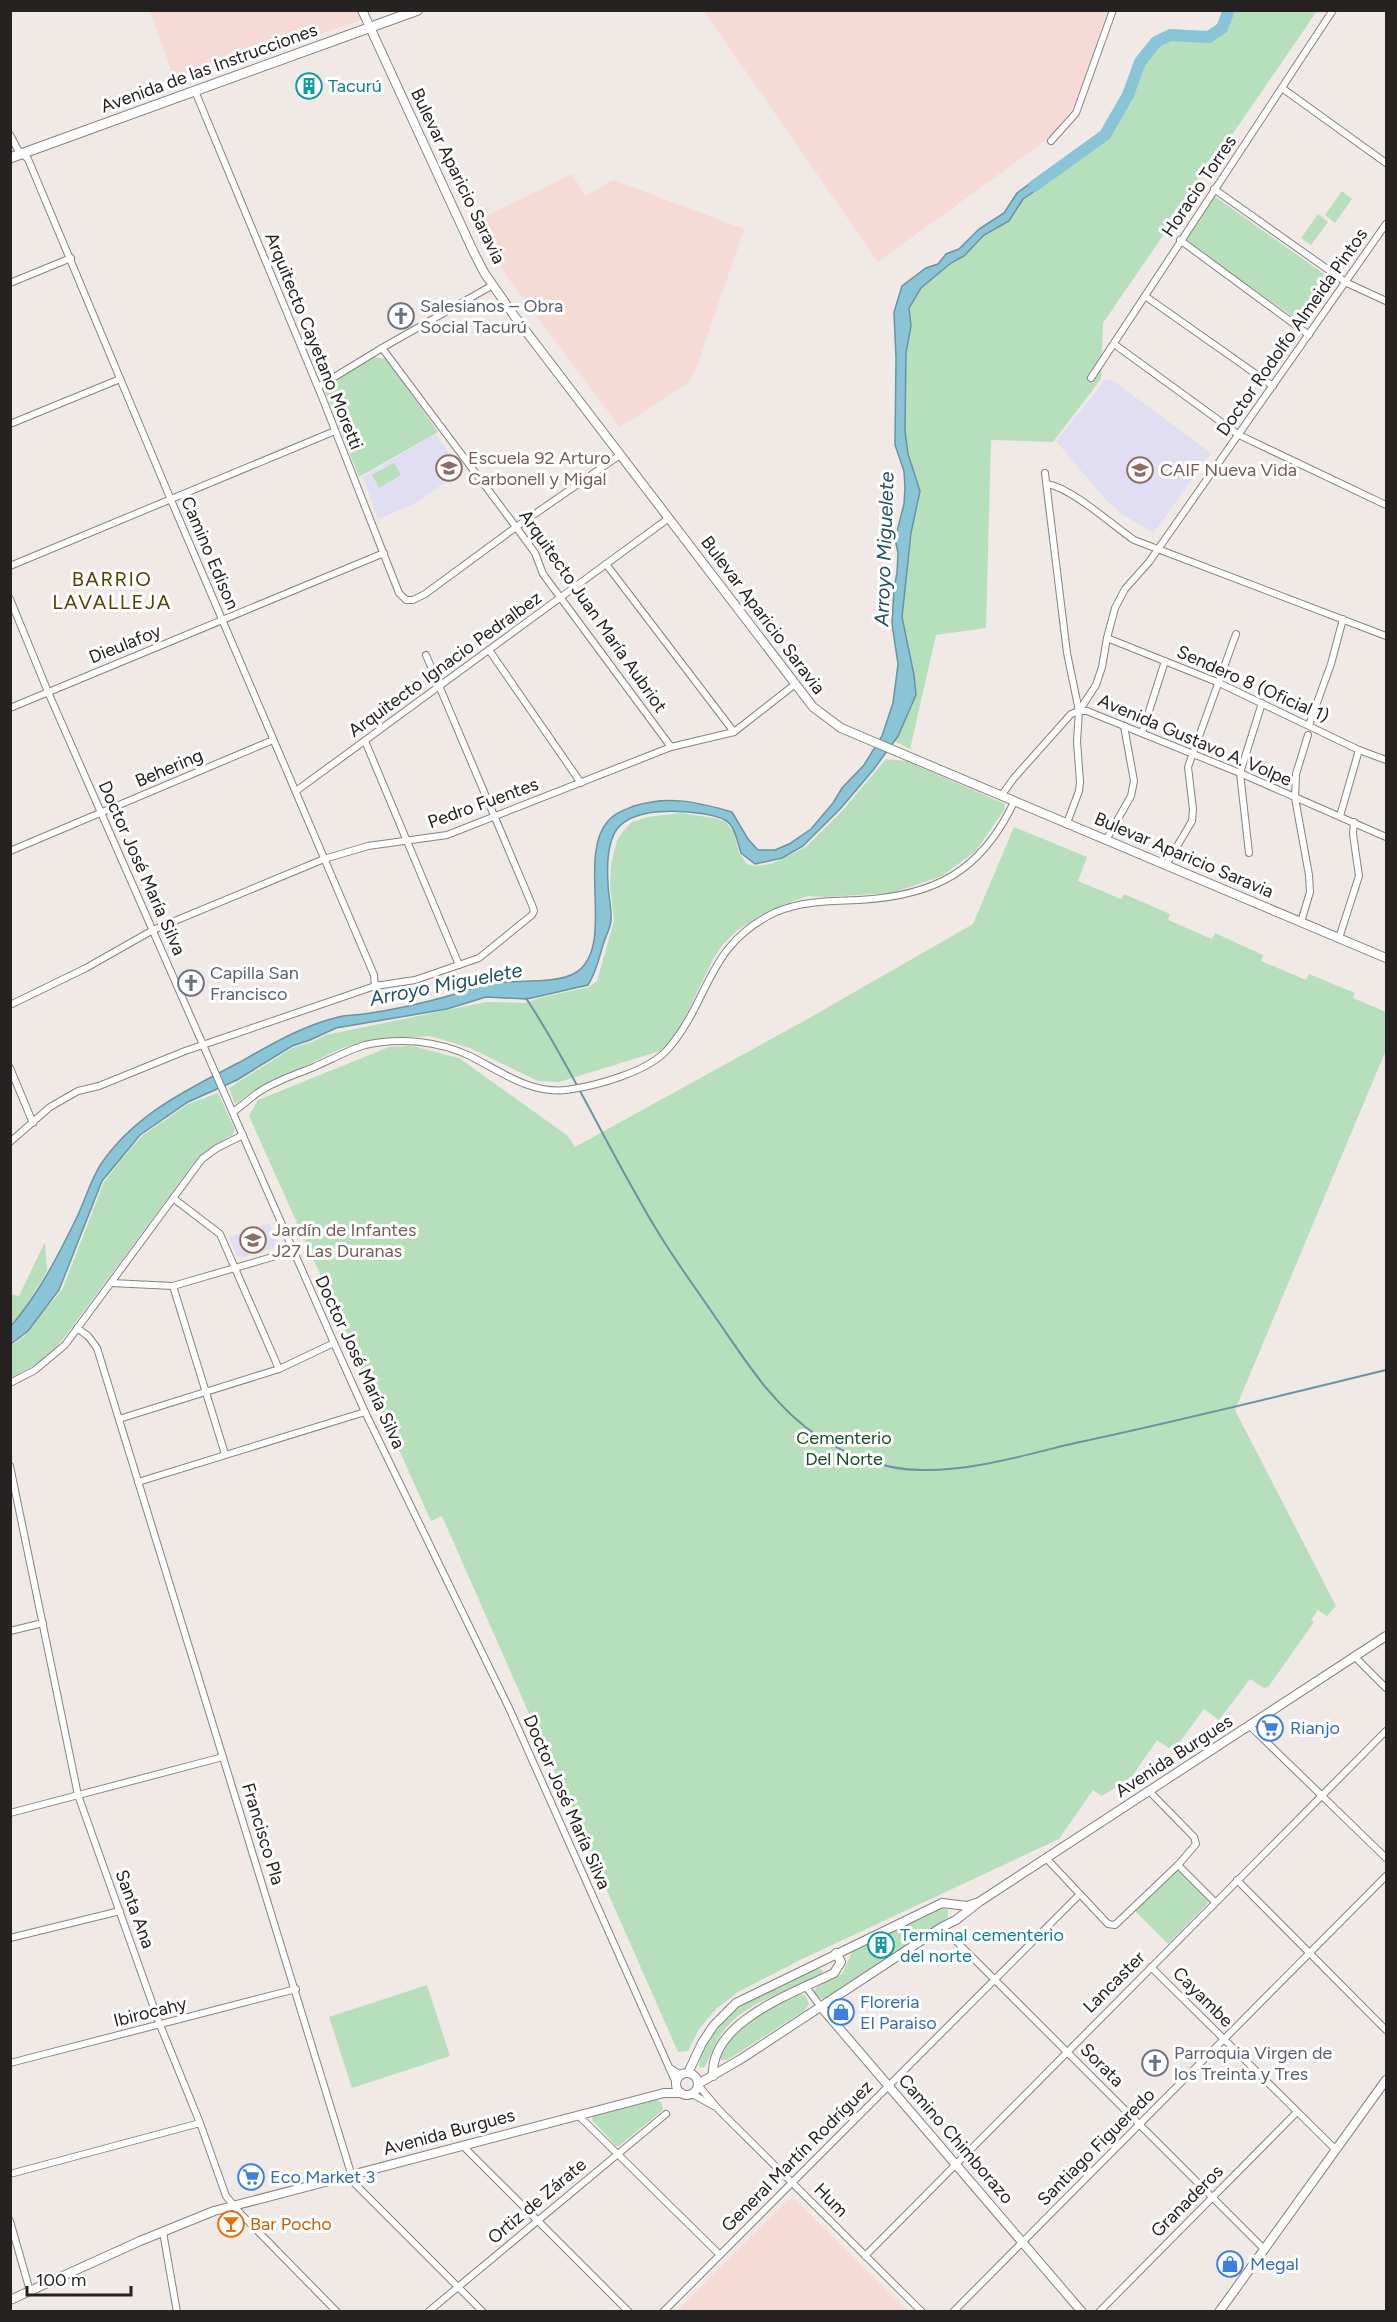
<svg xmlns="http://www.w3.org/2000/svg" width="1397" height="2322" font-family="Figtree,sans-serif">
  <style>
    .industrial { fill: #f5dad6 }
    .education { fill: #e1def4 }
    .green { fill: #b8dfbb }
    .water { fill: #89c4d7; stroke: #6b93a0; stroke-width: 1.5 }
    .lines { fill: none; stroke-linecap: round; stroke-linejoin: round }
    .stream { stroke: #6b93a0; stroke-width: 2 }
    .river { stroke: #89c4d7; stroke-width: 12 }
    .street-casing { stroke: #88827f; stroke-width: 8 }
    .secondary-casing { stroke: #88827f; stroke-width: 10 }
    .primary-casing { stroke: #88827f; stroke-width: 11 }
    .street { stroke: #fff; stroke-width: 6 }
    .secondary { stroke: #fff; stroke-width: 8 }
    .primary { stroke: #fff; stroke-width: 9 }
    .labels { text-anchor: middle; stroke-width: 6; stroke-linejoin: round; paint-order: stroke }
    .street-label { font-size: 18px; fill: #252221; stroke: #fff }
    .culture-label { font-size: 18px; fill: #0d838f; stroke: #fff; text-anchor: start }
    .worship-label { font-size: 18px; fill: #5b616d; stroke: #fff; text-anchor: start }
    .education-label { font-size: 18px; fill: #785e54; stroke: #fff; text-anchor: start }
    .park-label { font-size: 18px; fill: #155022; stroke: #fff }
    .shop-label { font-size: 18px; fill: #366cbe; stroke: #fff; text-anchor: start }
    .food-label { font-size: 18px; fill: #c56008; stroke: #fff; text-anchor: start }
    .water-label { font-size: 20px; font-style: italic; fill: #1f515f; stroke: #fff }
    .neighbourhood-label { font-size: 20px; letter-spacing: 1.5px; fill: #574100; stroke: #fff }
  </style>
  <rect width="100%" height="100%" fill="#f0e9e6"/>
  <g class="industrial">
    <path d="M359 10 363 19 176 84 150 11Z"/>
    <path d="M704 11H1110L1075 104 1053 135 878 262Z"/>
    <path d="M572 174 585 196 613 180 744 229 696 369 688 383 620 427 506 275 476 221Z"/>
    <path d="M795 2199 908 2311H677L788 2200Z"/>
  </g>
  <g class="education">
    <path d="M1105 380H1112L1211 453 1153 533 1122 514 1105 499 1056 441Z"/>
    <path d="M435 434 462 470 416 503 378 519 363 477Z"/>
    <path d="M269 1223 278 1242 276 1247 241 1258 237 1256 229 1237Z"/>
  </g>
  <g class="green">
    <path d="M1229 11H1317L1103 323 1101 379 1053 442 991 440 986 628 936 635 910 749 894 741 916 695 914 675 902 617 911 533 919 491 908 454 905 431 906 353 911 326 909 308 920 288 951 263 964 256 984 235 1009 221 1023 199 1042 186 1048 177 1064 165 1105 135 1128 95 1140 62 1156 42 1170 35 1209 37 1222 28Z"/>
    <path d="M1342 191 1352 199 1335 223 1325 215Z"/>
    <path d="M1214 196 1334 281V285L1307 322 1303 324 1185 241Z"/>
    <path d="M1318 214 1328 222 1311 245 1301 238Z"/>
    <path d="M375 357 387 359 438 432 359 477 325 392 330 383Z"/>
    <path d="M394 463 401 475 379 488 372 475Z"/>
    <path d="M886 759 906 761 1005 804 1004 810 976 851 942 876 892 893 825 897 808 896 785 904 739 929 723 944 713 959 673 1043 660 1051 559 1082 538 1081 470 1048 430 1036 368 1041 342 1048 253 1091 235 1104 229 1088 292 1048 312 1042 326 1035 486 1002 525 1003 543 997 589 987 597 981 614 921 610 886 611 865 617 840 625 829 632 822 648 817 680 813 714 818 726 822 734 833 739 853 747 864 754 866 771 864 806 847 843 810Z"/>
    <path d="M1014 827 1087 857 1078 881 1121 899 1124 894 1170 914 1168 920 1212 939 1215 933 1263 955 1261 961 1306 980 1309 974 1355 993 1353 998 1386 1012V1050L1235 1410 1336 1606 1327 1616 1318 1610 1311 1620 1314 1622 1269 1686 1264 1688 1250 1679 1219 1720 1204 1709 1173 1751 1157 1740 1131 1778 1102 1796 1093 1790 1059 1839 802 1959 738 1992 717 2008 699 2029 688 2051 678 2052 442 1516 431 1521 249 1116 258 1100 389 1047 412 1046 459 1058 568 1136 575 1147 804 1021 973 924Z"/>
    <path d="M218 1093 235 1130 232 1135 199 1156 55 1350 47 1358 11 1378 10 1346C24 1339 30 1330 38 1318 46 1308 55 1299 63 1288L104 1182 122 1159 142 1136 188 1104Z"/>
    <path d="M45 1242 47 1271 23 1311 11 1324V1294L19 1296Z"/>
    <path d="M1178 1869 1210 1901 1168 1944 1135 1911Z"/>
    <path d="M943 1908 948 1910V1918L832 1994 824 1999 816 1996 814 1991 817 1987 842 1974 853 1950Z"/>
    <path d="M818 1967 823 1971 819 1976C790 1989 744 2004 725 2029 716 2041 711 2054 705 2067L700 2068 699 2066C705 2009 775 1988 818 1967Z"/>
    <path d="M427 1985 450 2056 352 2088 329 2017Z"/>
    <path d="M801 1994 806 1996 809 2004 804 2011 727 2060H721C716 2034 780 1999 801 1994Z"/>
    <path d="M657 2100 662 2103 663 2110 619 2146H616L592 2120 593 2116Z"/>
  </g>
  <path class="water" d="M1048 177 1042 186 1023 199 1009 221 984 235 964 256 951 263 921 288 909 308 911 326 906 353 905 431 908 454 920 491 911 533 902 617 914 675 916 695 898 736 874 769 841 808 803 846 782 858 755 864 741 853C733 827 735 819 705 814 681 810 634 807 617 829 607 843 607 867 608 883 608 895 612 908 611 920 611 927 606 935 604 942 599 957 597 971 588 985L527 999 486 997 447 1009 336 1028 310 1040 292 1046 237 1080 188 1102 140 1135 102 1181 59 1290 28 1331 11 1344V1326C38 1295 58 1256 76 1219 85 1201 90 1181 101 1164 135 1114 187 1090 238 1063 272 1044 305 1024 343 1016 350 1015 357 1015 364 1014 393 1010 424 1003 452 995 464 992 474 987 486 984 510 979 556 985 575 973 617 948 576 857 608 821 615 813 624 810 634 806 668 795 698 802 732 812L748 839 758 850H775L789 844 811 829 833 803 842 788 864 765 882 736 893 703 898 664 892 624 894 588 897 573 898 553 895 539 904 504 905 488 904 471 895 445 896 358 894 312 902 286 926 268 938 264 946 254 959 249 979 229 1004 213 1017 193 1032 182Z"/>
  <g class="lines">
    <path class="stream" d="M526 998C576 1075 613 1160 661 1237 679 1266 699 1293 718 1321 747 1363 773 1405 816 1435 846 1455 884 1470 921 1470 973 1471 1025 1455 1075 1443 1179 1421 1283 1395 1386 1370"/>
    <path class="river" d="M1034 186 1105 135 1128 95 1140 62 1156 42 1170 35 1209 37 1222 28 1229 10"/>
    <g class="street-casing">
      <g id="street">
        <path d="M1282 88 1386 163"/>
        <path d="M195 91 322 397 399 593 406 600H413L425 594 516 527 620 455"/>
        <path d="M10 135 18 150 28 159 171 500 374 975 375 986"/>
        <path d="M1051 141 1076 113 1113 10"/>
        <path d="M1214 189 1347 283 1386 301"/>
        <path d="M1180 240 1309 335"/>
        <path d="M10 283 71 258"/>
        <path d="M1145 296 1273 386"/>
        <path d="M1114 344 1239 435 1386 505"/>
        <path d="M382 348 516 527 535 553 543 574 671 747"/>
        <path d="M1091 378 1333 10"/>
        <path d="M318 387 382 348 493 285"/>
        <path d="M10 424 120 379"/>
        <path d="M1045 473 1067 653 1079 711 1077 741 1080 782 1079 791 1067 823"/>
        <path d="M1047 484C1072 488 1112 525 1134 540L1386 636"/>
        <path d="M606 564 734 732"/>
        <path d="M10 566 335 431"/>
        <path d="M10 599 48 692 334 1343 365 1412 509 1708 676 2083"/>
        <path d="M1107 638 1217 682 1359 750 1386 760"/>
        <path d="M489 650 581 783"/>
        <path d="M10 708 384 553"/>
        <path d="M1079 711H1087L1240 773 1386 837"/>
        <path d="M1309 725 1331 664 1343 619"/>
        <path d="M1142 733 1165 661"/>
        <path d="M365 741 459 965"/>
        <path d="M296 791 669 518"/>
        <path d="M1001 796 1014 778 1071 714 1079 711 1096 685 1102 667 1107 638 1115 608 1125 589 1149 562 1386 224"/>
        <path d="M1340 816 1359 750"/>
        <path d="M1106 840 1131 796 1134 781 1124 726"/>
        <path d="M10 851 273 740"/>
        <path d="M1249 853 1240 773 1262 703"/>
        <path d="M1166 865 1192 821 1193 809 1188 767 1236 634"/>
        <path d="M1301 922 1310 892 1309 875 1295 798 1296 774 1308 735"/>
        <path d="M1339 938 1359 876 1353 834 1354 822"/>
        <path d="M10 1005 86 968 153 930 324 859 368 846 447 835 671 747 734 732 794 685"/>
        <path d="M10 1068 33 1123"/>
        <path d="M233 1112C243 1105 252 1096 262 1090 278 1080 297 1074 314 1067 330 1060 348 1050 365 1045 400 1037 438 1041 470 1056 500 1071 530 1094 566 1090 596 1086 648 1072 668 1049 711 999 706 945 776 912 801 901 831 901 859 900 934 896 981 872 1014 802"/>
        <path d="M10 1142 50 1107 78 1091 99 1086 185 1051 375 986 415 980 479 958 532 915 534 911 532 905 426 655"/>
        <path d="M173 1198 220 1234 279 1369"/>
        <path d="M111 1283 173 1286 293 1251"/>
        <path d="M173 1286 225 1454"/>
        <path d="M77 1328 88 1336 97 1348 354 2183 483 2312"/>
        <path d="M10 1383 35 1370 65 1345 202 1159 217 1148 243 1135"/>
        <path d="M119 1419 279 1369 334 1343"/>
        <path d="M10 1466 78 1795 160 2025 200 2123 226 2196 240 2213 337 2312"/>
        <path d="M138 1482 365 1412"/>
        <path d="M10 1631 43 1623"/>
        <path d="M1355 1657 1386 1688"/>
        <path d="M1250 1726 1386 1858"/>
        <path d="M10 1813 223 1757"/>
        <path d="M1046 1858 1108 1924 1115 1925 1178 1865 1196 1844 1194 1837 1149 1791"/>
        <path d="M1178 1865 1215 1902"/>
        <path d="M1237 1880 1386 2030"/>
        <path d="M942 1927 1265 2250"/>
        <path d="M10 1938 120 1911"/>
        <path d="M1151 1967 1336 2150"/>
        <path d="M806 1987 821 2007"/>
        <path d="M10 2063 296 1989"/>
        <path d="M670 2068 681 2075"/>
        <path d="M698 2085 719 2110 922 2312"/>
        <path d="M692 2094 714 2106"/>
        <path d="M578 2115 720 2255"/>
        <path d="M463 2146 629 2312"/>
        <path d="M10 2174 200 2123"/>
        <path d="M10 2221 30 2291"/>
        <path d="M163 2232 177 2312"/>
        <path d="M865 2256 1386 1731"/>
        <path d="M428 2312 666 2114"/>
        <path d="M663 2312 1080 1894"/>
        <path d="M953 2312 1386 1876"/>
        <path d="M1099 2312 1297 2112"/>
      </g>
    </g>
    <g class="secondary-casing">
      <g id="secondary">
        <path d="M362 10 474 253 485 274 515 317 813 707 841 728 1386 958"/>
        <path d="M821 2007 1082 2312"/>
        <path d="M688 2073 702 2043 714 2025 736 2003 942 1903 967 1906 976 1903"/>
        <circle cx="687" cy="2084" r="11"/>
        <path d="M713 2076C710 2021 794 1993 834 1973L841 1962 836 1953"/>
        <path d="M698 2084 741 2059 942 1927 956 1920 979 1902 1386 1636"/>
        <path d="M10 2300 140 2241 214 2211 664 2093H681"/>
        <path d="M1219 2312 1386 2080"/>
      </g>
    </g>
    <g class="primary-casing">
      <path id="primary" d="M10 158 418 10"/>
    </g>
    <use href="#street" class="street"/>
    <use href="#secondary" class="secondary"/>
    <use href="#primary" class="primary"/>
  </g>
  <defs>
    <g id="building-ring" transform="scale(1.35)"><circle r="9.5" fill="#fff" stroke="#0f9aa8" stroke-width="1.5"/><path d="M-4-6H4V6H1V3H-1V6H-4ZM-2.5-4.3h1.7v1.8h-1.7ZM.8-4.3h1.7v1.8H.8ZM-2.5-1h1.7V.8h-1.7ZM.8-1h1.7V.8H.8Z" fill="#0f9aa8"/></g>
    <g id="church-ring" transform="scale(1.35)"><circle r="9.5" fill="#fff" stroke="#6b7280" stroke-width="1.5"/><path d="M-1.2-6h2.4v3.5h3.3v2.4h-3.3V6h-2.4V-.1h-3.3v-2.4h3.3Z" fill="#6b7280"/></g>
    <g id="school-ring" transform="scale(1.35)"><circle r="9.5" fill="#fff" stroke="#8d6e63" stroke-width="1.5"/><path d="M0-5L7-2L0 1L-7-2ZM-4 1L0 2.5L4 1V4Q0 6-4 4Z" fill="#8d6e63"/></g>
    <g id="supermarket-ring" transform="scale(1.35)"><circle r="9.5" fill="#fff" stroke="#3f7fe0" stroke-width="1.5"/><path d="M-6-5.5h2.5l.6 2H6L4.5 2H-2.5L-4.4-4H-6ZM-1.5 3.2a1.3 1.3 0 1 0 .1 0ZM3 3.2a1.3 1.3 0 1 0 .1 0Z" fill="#3f7fe0"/></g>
    <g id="shop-ring" transform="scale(1.35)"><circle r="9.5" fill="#fff" stroke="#3f7fe0" stroke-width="1.5"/><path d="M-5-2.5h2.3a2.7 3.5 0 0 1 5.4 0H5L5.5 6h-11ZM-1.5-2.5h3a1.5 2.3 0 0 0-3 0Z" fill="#3f7fe0"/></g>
    <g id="bar-ring" transform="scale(1.35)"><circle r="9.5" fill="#fff" stroke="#e8710a" stroke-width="1.5"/><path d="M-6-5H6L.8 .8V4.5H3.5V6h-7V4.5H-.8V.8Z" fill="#e8710a"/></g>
  </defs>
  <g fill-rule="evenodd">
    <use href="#building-ring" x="309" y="86"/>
    <use href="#church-ring" x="401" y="316"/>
    <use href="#school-ring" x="449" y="468"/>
    <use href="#school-ring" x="1140" y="470"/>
    <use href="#church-ring" x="191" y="983"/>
    <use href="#school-ring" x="253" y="1240"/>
    <use href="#supermarket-ring" x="1270" y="1728"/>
    <use href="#building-ring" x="881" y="1945"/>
    <use href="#shop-ring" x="841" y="2012"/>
    <use href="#church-ring" x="1155" y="2063"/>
    <use href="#supermarket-ring" x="251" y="2177"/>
    <use href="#bar-ring" x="231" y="2224"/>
    <use href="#shop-ring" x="1230" y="2264"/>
  </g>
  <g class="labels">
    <g class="street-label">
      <text transform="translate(209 68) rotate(-20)" y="6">Avenida de las Instrucciones</text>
      <text transform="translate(458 176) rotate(64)" y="6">Bulevar Aparicio Saravia</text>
      <text transform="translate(1199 186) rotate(-56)" y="6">Horacio Torres</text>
      <text transform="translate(1292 332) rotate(-55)" y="6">Doctor Rodolfo Almeida Pintos</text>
      <text transform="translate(314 341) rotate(68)" y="6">Arquitecto Cayetano Moretti</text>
      <text transform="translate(210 553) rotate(67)" y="6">Camino Edison</text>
      <text transform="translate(593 611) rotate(55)" y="6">Arquitecto Juan María Aubriot</text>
      <text transform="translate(763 615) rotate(53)" y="6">Bulevar Aparicio Saravia</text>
      <text transform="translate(125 644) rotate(-22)" y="6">Dieulafoy</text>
      <text transform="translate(445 664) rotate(-36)" y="6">Arquitecto Ignacio Pedralbez</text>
      <text transform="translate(1253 684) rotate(24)" y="6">Sendero 8 (Oficial 1)</text>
      <text transform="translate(1195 740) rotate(23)" y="6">Avenida Gustavo A. Volpe</text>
      <text transform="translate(169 768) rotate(-23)" y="6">Behering</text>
      <text transform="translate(483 803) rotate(-20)" y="6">Pedro Fuentes</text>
      <text transform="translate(1184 855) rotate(23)" y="6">Bulevar Aparicio Saravia</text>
      <text transform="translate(142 868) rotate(66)" y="6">Doctor José María Silva</text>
      <text transform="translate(360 1362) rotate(65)" y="6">Doctor José María Silva</text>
      <text transform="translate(1174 1756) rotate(-33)" y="6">Avenida Burgues</text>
      <text transform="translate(567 1802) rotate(66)" y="6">Doctor José María Silva</text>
      <text transform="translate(263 1834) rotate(73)" y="6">Francisco Pla</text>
      <text transform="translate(135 1909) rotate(70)" y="6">Santa Ana</text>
      <text transform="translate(1114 1982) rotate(-45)" y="6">Lancaster</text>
      <text transform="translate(1203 1997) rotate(45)" y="6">Cayambe</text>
      <text transform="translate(150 2012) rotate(-14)" y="6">Ibirocahy</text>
      <text transform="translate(1102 2065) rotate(45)" y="6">Sorata</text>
      <text transform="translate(449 2132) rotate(-15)" y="6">Avenida Burgues</text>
      <text transform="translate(956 2139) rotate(49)" y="6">Camino Chimborazo</text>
      <text transform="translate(1096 2147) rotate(-45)" y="6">Santiago Figueredo</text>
      <text transform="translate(797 2156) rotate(-45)" y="6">General Martín Rodríguez</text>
      <text transform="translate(831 2200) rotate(45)" y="6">Hum</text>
      <text transform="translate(537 2201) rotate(-40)" y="6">Ortiz de Zárate</text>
      <text transform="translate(1187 2201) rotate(-45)" y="6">Granaderos</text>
    </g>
    <g class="culture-label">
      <text x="328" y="92">Tacurú</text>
      <text x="900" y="1941">Terminal cementerio<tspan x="900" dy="21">del norte</tspan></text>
    </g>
    <g class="worship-label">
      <text x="420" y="312">Salesianos – Obra<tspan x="420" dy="21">Social Tacurú</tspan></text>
      <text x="210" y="979">Capilla San<tspan x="210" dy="21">Francisco</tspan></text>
      <text x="1174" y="2059">Parroquia Virgen de<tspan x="1174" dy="21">los Treinta y Tres</tspan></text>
    </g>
    <g class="education-label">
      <text x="468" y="464">Escuela 92 Arturo<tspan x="468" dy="21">Carbonell y Migal</tspan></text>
      <text x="1160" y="476">CAIF Nueva Vida</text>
      <text x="272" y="1236">Jardín de Infantes<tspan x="272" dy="21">J27 Las Duranas</tspan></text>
    </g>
    <g class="park-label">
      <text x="844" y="1444">Cementerio<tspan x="844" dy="21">Del Norte</tspan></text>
    </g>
    <g class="shop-label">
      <text x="1290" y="1734">Rianjo</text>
      <text x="860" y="2008">Floreria<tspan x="860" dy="21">El Paraiso</tspan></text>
      <text x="270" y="2183">Eco Market 3</text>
      <text x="1250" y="2270">Megal</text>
    </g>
    <g class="food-label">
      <text x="250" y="2230">Bar Pocho</text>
    </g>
    <g class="water-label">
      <text transform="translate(884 549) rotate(-88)" y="7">Arroyo Miguelete</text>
      <text transform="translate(446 984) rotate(-11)" y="7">Arroyo Miguelete</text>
    </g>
    <g class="neighbourhood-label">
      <text x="112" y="586">BARRIO<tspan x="112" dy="23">LAVALLEJA</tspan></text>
    </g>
  </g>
  <rect width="1397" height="2322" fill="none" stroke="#252221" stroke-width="24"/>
  <path d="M27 2286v9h104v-9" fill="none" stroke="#252221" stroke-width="3"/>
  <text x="36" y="2286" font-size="18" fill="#252221" stroke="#ffffff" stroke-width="4.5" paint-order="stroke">100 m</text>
</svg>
